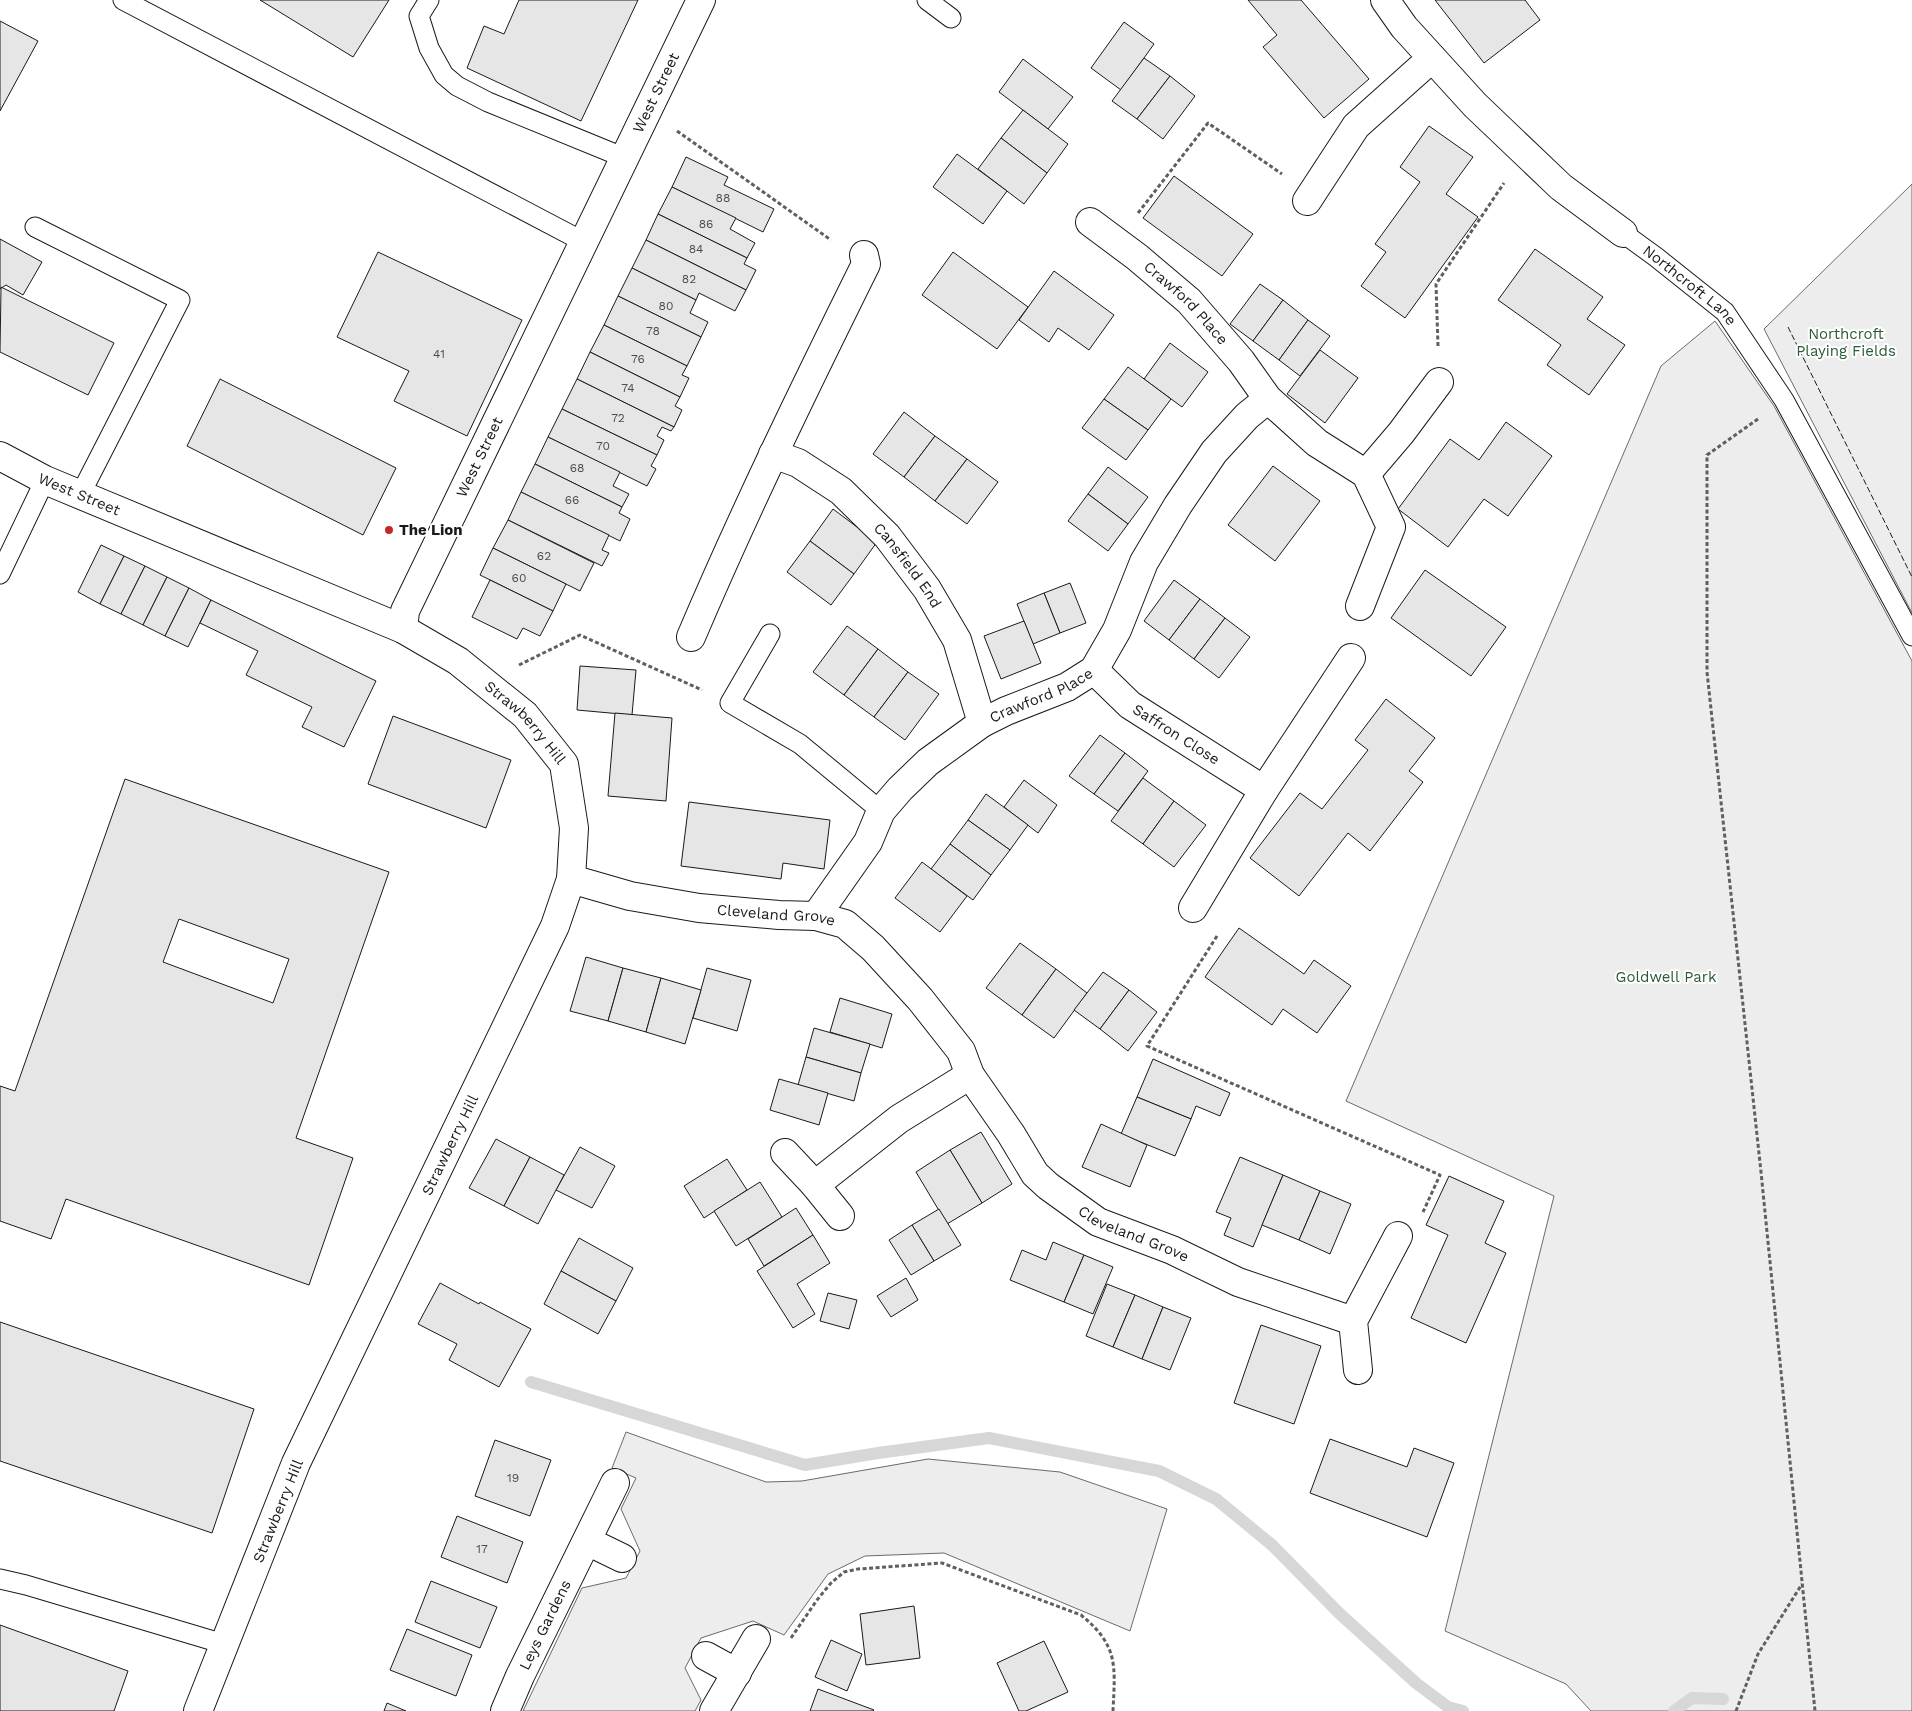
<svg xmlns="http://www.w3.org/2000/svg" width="1912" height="1711" font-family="'Work Sans',sans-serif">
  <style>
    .green { fill: #ededed; stroke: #6a6a6a }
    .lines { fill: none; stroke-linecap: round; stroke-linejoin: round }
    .stream { stroke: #d7d7d7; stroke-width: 12 }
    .building { fill: #e6e6e6; stroke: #1a1a1a; fill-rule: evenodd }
    .service-casing { stroke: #1a1a1a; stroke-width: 21 }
    .minor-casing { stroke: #1a1a1a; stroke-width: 30 }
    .path { stroke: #5f5f5f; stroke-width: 3; stroke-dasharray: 4 2.5; stroke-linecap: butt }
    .service { stroke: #fff; stroke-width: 19 }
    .minor { stroke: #fff; stroke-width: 28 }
    .fence { stroke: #1a1a1a; stroke-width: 1; stroke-dasharray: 6 2.5; stroke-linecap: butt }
    .poi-dot { fill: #c62828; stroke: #fff; stroke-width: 2 }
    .labels { text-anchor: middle; stroke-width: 4; stroke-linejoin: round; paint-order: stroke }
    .number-label { font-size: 12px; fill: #4d4d4d }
    .street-label { font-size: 15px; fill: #1a1a1a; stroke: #fff }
    .park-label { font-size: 15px; fill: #2b5a34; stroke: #fff }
    .poi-label { font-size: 15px; font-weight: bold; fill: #1a1a1a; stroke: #fff; text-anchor: start }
  </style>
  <rect width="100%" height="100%" fill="#fff"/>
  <g class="green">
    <path d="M1912 184V613L1764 329Z"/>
    <path d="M1715 321 1774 406 1912 661V1711H1591L1566 1684 1445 1631 1554 1196 1346 1101 1661 366Z"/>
    <path d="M626 1432 766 1482 802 1481 928 1459 1060 1472 1167 1509 1130 1631 944 1553 865 1556 828 1574 784 1635 753 1621 701 1638 685 1668 701 1700 695 1711H523L582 1588 626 1578 640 1551 621 1509 636 1478 612 1468Z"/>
  </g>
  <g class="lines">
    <g class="stream">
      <path d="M531 1382 805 1465 878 1453 989 1438 1159 1471 1216 1499 1272 1545 1339 1613 1416 1683 1448 1707 1463 1711"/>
      <path d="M1674 1711 1692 1698 1723 1699"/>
    </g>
  </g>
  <g class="building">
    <path d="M260 0H389L353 57Z"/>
    <path d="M519 0H638L581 121 467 68 484 26 504 34Z"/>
    <path d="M1248 0H1301L1369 79 1324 118 1263 47 1277 35Z"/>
    <path d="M1435 0H1525L1540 20 1484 63Z"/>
    <path d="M0 21 38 41 0 111Z"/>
    <path d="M1124 22 1154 44 1121 90 1091 68Z"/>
    <path d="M1144 58 1170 76 1137 119 1112 101Z"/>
    <path d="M1023 59 1073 97 1048 129 999 92Z"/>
    <path d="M1170 76 1195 96 1163 139 1137 119Z"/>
    <path d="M1023 110 1068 144 1047 173 1001 138Z"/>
    <path d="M1429 126 1473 157 1446 194 1478 217 1405 318 1361 286 1386 252 1375 244 1420 182 1400 167Z"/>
    <path d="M1001 138 1047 173 1024 204 978 169Z"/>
    <path d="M957 154 1007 191 983 224 933 187Z"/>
    <path d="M686 157 728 177 724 185 774 209 763 232 672 187Z"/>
    <path d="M1174 176 1253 234 1222 276 1143 218Z"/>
    <path d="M672 187 736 218 730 229 755 243 747 258 658 214Z"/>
    <path d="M658 214 747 258 744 264 756 270 746 290 646 240Z"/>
    <path d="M0 239 42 262 23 295 6 285 0 289Z"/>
    <path d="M646 240 746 290 735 311 699 293 696 300 632 268Z"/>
    <path d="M1535 249 1603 297 1587 319 1625 345 1589 395 1547 365 1561 345 1498 300Z"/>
    <path d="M378 252 522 320 467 436 394 401 409 371 337 337Z"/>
    <path d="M953 252 1028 307 997 349 922 295Z"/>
    <path d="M632 268 696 300 690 313 708 322 701 337 618 296Z"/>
    <path d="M1054 271 1114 315 1089 350 1058 328 1049 342 1019 320Z"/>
    <path d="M1260 284 1283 300 1253 341 1230 324Z"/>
    <path d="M1 287 114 343 88 395 0 352Z"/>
    <path d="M618 296 701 337 687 366 604 325Z"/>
    <path d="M1283 300 1308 320 1279 360 1253 341Z"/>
    <path d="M1308 320 1330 336 1300 376 1279 360Z"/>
    <path d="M604 325 687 366 682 375 689 378 680 397 590 352Z"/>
    <path d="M1170 343 1208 372 1182 407 1144 379Z"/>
    <path d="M1320 350 1358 378 1325 423 1287 394Z"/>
    <path d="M590 352 680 397 675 406 682 410 674 427 577 379Z"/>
    <path d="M1128 367 1171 399 1148 430 1104 399Z"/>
    <path d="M220 379 396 468 363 535 187 446Z"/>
    <path d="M577 379 674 427 671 431 662 427 657 436 664 440 657 455 562 409Z"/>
    <path d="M1104 399 1148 430 1126 460 1082 428Z"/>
    <path d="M562 409 657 455 651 466 656 469 647 486 548 437Z"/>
    <path d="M904 412 935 436 904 477 873 454Z"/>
    <path d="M1506 422 1552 456 1508 516 1484 499 1448 547 1398 509 1450 439 1479 460Z"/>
    <path d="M935 436 967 459 935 501 904 477Z"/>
    <path d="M548 437 620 472 613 486 629 494 622 507 535 464Z"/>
    <path d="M967 459 998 482 967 524 935 501Z"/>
    <path d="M535 464 622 507 619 513 630 519 620 541 521 492Z"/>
    <path d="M1273 466 1320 501 1275 561 1228 525Z"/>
    <path d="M1108 467 1148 497 1128 524 1088 494Z"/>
    <path d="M521 492 609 535 602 550 609 553 602 566 508 520Z"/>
    <path d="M1088 494 1128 524 1108 551 1068 521Z"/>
    <path d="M833 509 877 542 854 574 810 541Z"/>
    <path d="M508 520 594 563 580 591 493 548Z"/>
    <path d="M810 541 854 574 831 605 787 572Z"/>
    <path d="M101 545 124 556 100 604 78 592Z"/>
    <path d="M493 548 566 584 553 611 480 575Z"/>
    <path d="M124 556 145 566 121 614 100 604Z"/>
    <path d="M145 566 167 577 143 625 121 614Z"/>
    <path d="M1425 570 1506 627 1471 676 1391 618Z"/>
    <path d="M167 577 189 588 165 636 143 625Z"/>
    <path d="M490 580 553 611 540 636 523 628 517 639 472 617Z"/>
    <path d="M1174 580 1200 599 1169 640 1144 621Z"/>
    <path d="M1070 583 1086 623 1060 633 1044 593Z"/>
    <path d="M189 588 211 600 188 647 165 636Z"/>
    <path d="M1044 593 1060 633 1033 644 1017 604Z"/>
    <path d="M1200 599 1225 618 1194 659 1169 640Z"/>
    <path d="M211 600 376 681 344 747 302 727 312 707 246 675 258 651 200 623Z"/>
    <path d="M1225 618 1250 637 1219 678 1194 659Z"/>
    <path d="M1024 621 1041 663 1001 679 984 636Z"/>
    <path d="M847 626 878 649 844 695 813 672Z"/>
    <path d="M878 649 908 672 874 717 844 695Z"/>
    <path d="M580 666 636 670 632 715 577 710Z"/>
    <path d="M908 672 939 694 905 740 874 717Z"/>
    <path d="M1386 699 1435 738 1409 771 1423 782 1370 851 1348 833 1299 896 1250 858 1300 793 1322 809 1368 750 1355 740Z"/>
    <path d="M615 713 672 718 666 801 608 796Z"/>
    <path d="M393 716 511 760 486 828 368 784Z"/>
    <path d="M1100 735 1125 753 1094 794 1069 776Z"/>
    <path d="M1125 753 1148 771 1118 811 1094 794Z"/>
    <path d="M1143 778 1174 801 1143 844 1111 821Z"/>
    <path d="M125 779 389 872 296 1138 353 1158 309 1285 66 1199 51 1239 0 1221V1086L15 1091ZM179 919 289 959 273 1003 163 962Z"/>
    <path d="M1024 780 1057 805 1038 833 1004 807Z"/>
    <path d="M986 794 1028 825 1010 850 968 820Z"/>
    <path d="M1174 801 1206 825 1174 867 1143 844Z"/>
    <path d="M689 802 830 820 824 869 783 863 781 879 681 866Z"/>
    <path d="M968 820 1010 850 991 875 950 844Z"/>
    <path d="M950 844 991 875 973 900 931 869Z"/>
    <path d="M922 862 967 896 940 932 895 898Z"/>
    <path d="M1239 928 1304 974 1314 960 1351 986 1317 1033 1283 1009 1272 1025 1205 977Z"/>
    <path d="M1020 943 1056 969 1022 1015 986 988Z"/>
    <path d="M586 957 623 968 608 1021 570 1011Z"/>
    <path d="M623 968 661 978 646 1032 608 1021Z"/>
    <path d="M707 968 751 980 737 1031 693 1018Z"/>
    <path d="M1056 969 1087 993 1054 1038 1022 1015Z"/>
    <path d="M1103 972 1129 990 1100 1029 1074 1010Z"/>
    <path d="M661 978 701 990 685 1044 646 1032Z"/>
    <path d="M1129 990 1157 1012 1128 1051 1100 1029Z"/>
    <path d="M840 998 892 1014 882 1048 830 1032Z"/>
    <path d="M814 1028 870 1044 861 1073 806 1057Z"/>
    <path d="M806 1057 861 1073 854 1101 798 1085Z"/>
    <path d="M1153 1059 1230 1093 1220 1116 1196 1106 1191 1119 1137 1097Z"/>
    <path d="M779 1079 828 1093 819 1125 770 1110Z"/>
    <path d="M1137 1097 1191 1119 1175 1156 1121 1134Z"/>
    <path d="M1101 1124 1147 1145 1130 1187 1082 1167Z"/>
    <path d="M981 1132 1012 1184 982 1203 950 1150Z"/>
    <path d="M496 1139 530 1157 504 1206 469 1188Z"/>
    <path d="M580 1147 615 1166 592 1208 556 1190Z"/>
    <path d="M950 1150 982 1203 947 1224 916 1172Z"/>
    <path d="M530 1157 564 1175 538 1224 504 1206Z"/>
    <path d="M1240 1157 1283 1175 1253 1247 1224 1235 1231 1218 1216 1212Z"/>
    <path d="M727 1159 747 1190 704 1218 684 1186Z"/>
    <path d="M1283 1175 1320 1191 1299 1240 1262 1225Z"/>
    <path d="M1449 1176 1504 1201 1485 1243 1506 1253 1466 1343 1411 1318 1448 1235 1426 1225Z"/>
    <path d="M760 1182 782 1217 736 1246 714 1211Z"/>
    <path d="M1320 1191 1351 1204 1330 1254 1299 1240Z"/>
    <path d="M796 1208 813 1235 764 1266 748 1239Z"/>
    <path d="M939 1209 961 1245 934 1261 912 1225Z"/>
    <path d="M912 1225 934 1261 911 1275 889 1240Z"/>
    <path d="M813 1235 830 1263 797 1284 815 1314 793 1328 757 1271Z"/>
    <path d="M579 1238 633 1268 616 1301 561 1271Z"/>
    <path d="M1053 1242 1084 1255 1064 1302 1010 1280 1022 1250 1046 1260Z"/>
    <path d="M1084 1255 1113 1267 1093 1314 1064 1302Z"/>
    <path d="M561 1271 616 1301 598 1334 544 1304Z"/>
    <path d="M906 1278 918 1300 891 1317 877 1296Z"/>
    <path d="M440 1283 479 1304 480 1302 531 1329 499 1387 449 1360 457 1344 418 1324Z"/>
    <path d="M1107 1284 1135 1295 1113 1347 1086 1336Z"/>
    <path d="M828 1293 857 1300 849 1329 820 1321Z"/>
    <path d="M1135 1295 1163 1307 1142 1359 1113 1347Z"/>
    <path d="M1163 1307 1191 1318 1170 1370 1142 1359Z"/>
    <path d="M0 1322 254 1409 212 1533 0 1461Z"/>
    <path d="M1261 1325 1321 1346 1294 1424 1234 1403Z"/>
    <path d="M1330 1439 1407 1467 1414 1448 1454 1463 1427 1537 1310 1493Z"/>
    <path d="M495 1440 551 1460 530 1516 475 1496Z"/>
    <path d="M457 1516 523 1542 507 1583 441 1557Z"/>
    <path d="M431 1581 497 1607 480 1648 415 1622Z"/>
    <path d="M914 1606 920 1658 866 1665 860 1614Z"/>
    <path d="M0 1625 128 1671 114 1711H0Z"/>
    <path d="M407 1629 472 1655 456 1696 390 1670Z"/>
    <path d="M831 1640 862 1654 847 1691 815 1677Z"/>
    <path d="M1044 1641 1068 1692 1026 1711H1019L997 1663Z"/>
    <path d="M818 1689 874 1710 873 1711H810Z"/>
    <path d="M387 1703 406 1711H384Z"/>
  </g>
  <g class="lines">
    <g class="service-casing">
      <g id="service">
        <path d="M123 0 584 242"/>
        <path d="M429 0 419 16 429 48 444 75 457 86 488 102 625 158"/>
        <path d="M927 0 951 18"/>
        <path d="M35 227 180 300 80 495"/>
        <path id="s1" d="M1623 233 1656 257 1725 312 1784 400 1912 636"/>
        <path d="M0 574 45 480"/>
        <path d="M770 634 730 703 800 744 881 811"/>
        <path d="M0 1579 26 1585 224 1644"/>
      </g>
    </g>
    <g class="minor-casing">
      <g id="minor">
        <path d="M1385 0 1404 27 1475 105 1561 187 1623 233"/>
        <path d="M1307 201 1356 126 1432 58"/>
        <path id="s2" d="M1090 222 1137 257 1189 301 1241 361 1268 399 1317 443 1366 474 1391 527 1360 606"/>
        <path id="s3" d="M773 454 798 463 841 491 887 536 927 589 957 640 982 723"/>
        <path id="s4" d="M0 456 45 480 403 629 458 661 525 715 564 764 574 828 571 879 555 926 296 1463 198 1711"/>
        <path d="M1366 474 1401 433 1439 382"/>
        <path id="s5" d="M403 629 405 611 701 0"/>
        <path d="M691 637C745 510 805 387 866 264L864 255"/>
        <path id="s6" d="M1094 670 1130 705 1264 790"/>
        <path id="s7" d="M571 879 630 896 699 908 779 915 816 916 845 924 873 948 920 999 961 1051 970 1075 1011 1134 1035 1174 1048 1186 1098 1222 1172 1250 1238 1282 1353 1321"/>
        <path d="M1193 908 1264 790 1351 658"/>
        <path id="s8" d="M816 916 868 842 881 811 900 789 928 762 982 723 1006 711 1067 687 1094 670 1117 630 1144 562 1178 505 1214 452 1247 416 1268 399"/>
        <path d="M785 1153 815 1185 840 1216"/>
        <path d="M815 1185 899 1119 970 1075"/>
        <path d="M1358 1370 1353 1321 1398 1236"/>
        <path d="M587 1541 622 1558"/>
        <path d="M706 1656 737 1673"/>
        <path id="s9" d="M505 1711 520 1676 615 1483"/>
        <path d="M714 1711 756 1639"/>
      </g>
    </g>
    <g class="path">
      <path d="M677 131 831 240"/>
      <path d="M1138 213 1208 123 1282 174"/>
      <path d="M1438 346 1436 284 1504 183"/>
      <path d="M1758 419 1707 455V672L1761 1172 1815 1711"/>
      <path d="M519 665 580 635 702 690"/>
      <path d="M1217 936 1147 1046 1440 1175 1423 1212"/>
      <path d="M791 1638 817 1600 831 1583 844 1572 858 1569 942 1563 1081 1615C1119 1646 1115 1666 1113 1711"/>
      <path d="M1736 1711 1758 1654 1802 1584"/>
    </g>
    <use href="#service" class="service"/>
    <use href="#minor" class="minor"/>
    <path class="fence" d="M1788 327 1912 577"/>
  </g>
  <circle class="poi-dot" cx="389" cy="530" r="5"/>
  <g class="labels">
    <g class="number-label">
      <text x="723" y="202">88</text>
      <text x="706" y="228">86</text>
      <text x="696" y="253">84</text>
      <text x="689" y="283">82</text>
      <text x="666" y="310">80</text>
      <text x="653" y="335">78</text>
      <text x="439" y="358">41</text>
      <text x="638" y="363">76</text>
      <text x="628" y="392">74</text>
      <text x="618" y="422">72</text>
      <text x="603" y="450">70</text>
      <text x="577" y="472">68</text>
      <text x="572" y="504">66</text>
      <text x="544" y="560">62</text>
      <text x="519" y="582">60</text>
      <text x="513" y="1482">19</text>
      <text x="482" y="1553">17</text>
    </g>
    <g class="street-label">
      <text dy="5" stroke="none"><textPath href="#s5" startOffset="594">West Street</textPath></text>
      <text dy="5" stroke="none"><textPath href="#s1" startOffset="85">Northcroft Lane</textPath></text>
      <text dy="5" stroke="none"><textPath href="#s2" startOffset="126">Crawford Place</textPath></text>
      <text dy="5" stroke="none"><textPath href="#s5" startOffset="189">West Street</textPath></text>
      <text dy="5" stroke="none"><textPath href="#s4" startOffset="88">West Street</textPath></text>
      <text dy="5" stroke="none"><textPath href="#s3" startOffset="178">Cansfield End</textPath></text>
      <text dy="5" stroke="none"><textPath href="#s8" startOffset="324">Crawford Place</textPath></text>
      <text dy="5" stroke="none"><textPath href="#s4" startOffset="594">Strawberry Hill</textPath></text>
      <text dy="5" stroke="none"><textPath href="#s6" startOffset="105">Saffron Close</textPath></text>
      <text dy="5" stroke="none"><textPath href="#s7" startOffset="209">Cleveland Grove</textPath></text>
      <text transform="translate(450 1145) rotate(-64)" y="5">Strawberry Hill</text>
      <text dy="5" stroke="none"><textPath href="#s7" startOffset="712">Cleveland Grove</textPath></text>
      <text transform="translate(278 1511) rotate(-68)" y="5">Strawberry Hill</text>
      <text dy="5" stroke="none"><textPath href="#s9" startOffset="95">Leys Gardens</textPath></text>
    </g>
    <g class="park-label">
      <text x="1846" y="339">Northcroft<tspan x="1846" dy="17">Playing Fields</tspan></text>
      <text x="1666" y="982">Goldwell Park</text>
    </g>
    <g class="poi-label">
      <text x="399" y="535">The Lion</text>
    </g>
  </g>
</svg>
